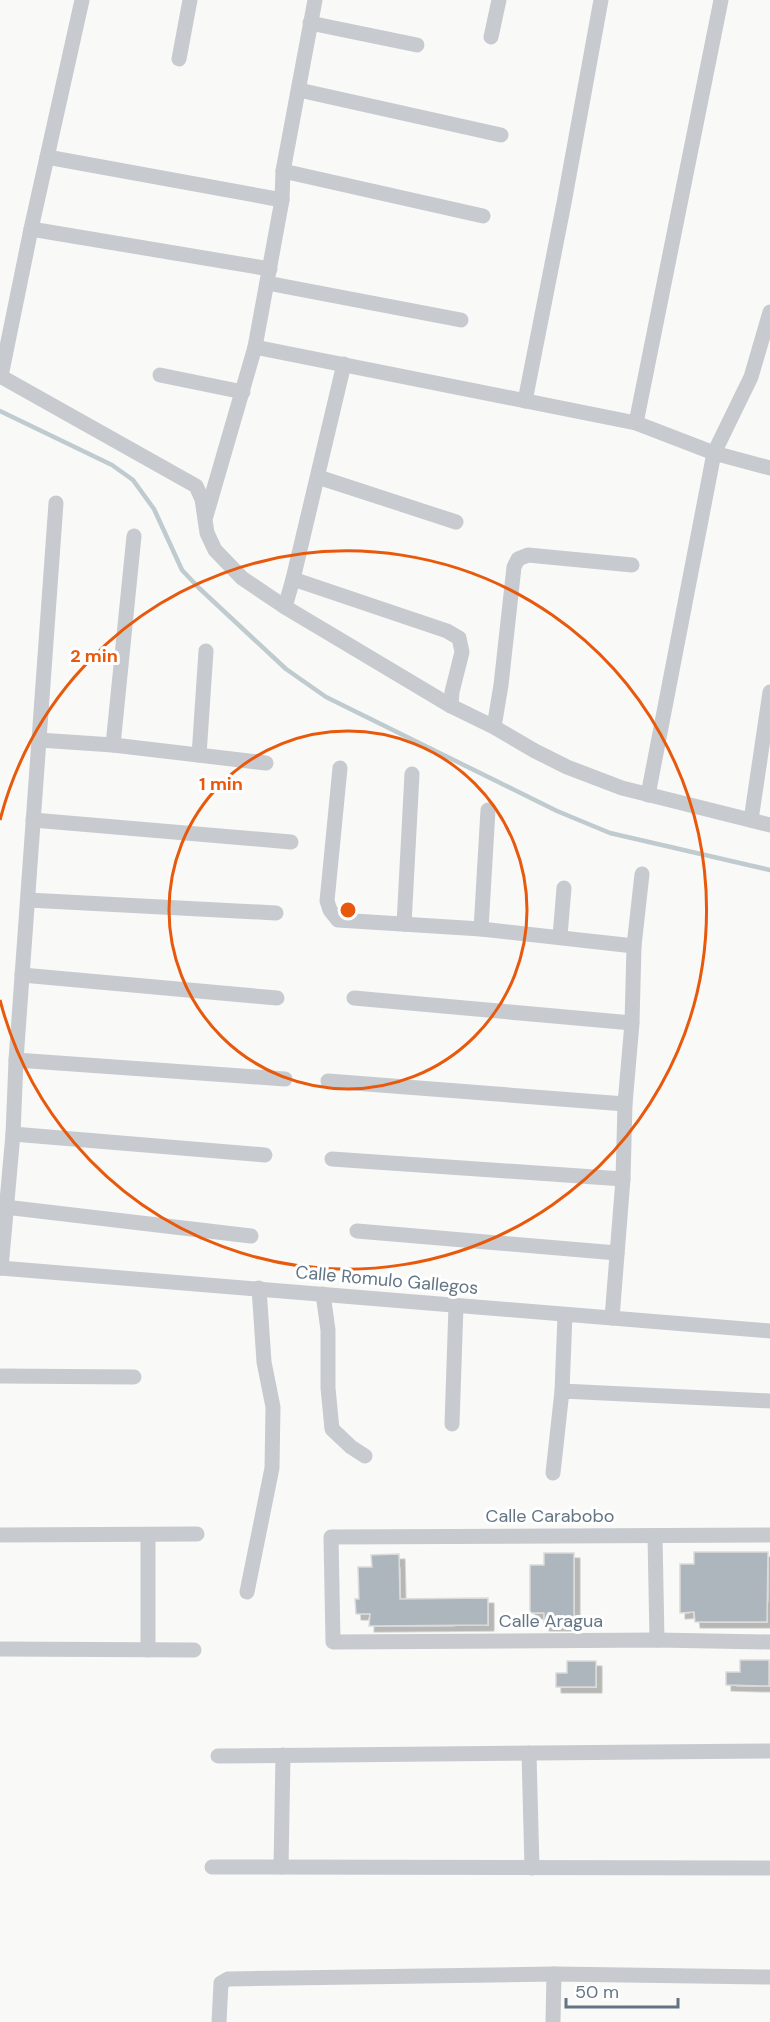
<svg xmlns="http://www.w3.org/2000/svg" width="770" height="2022" font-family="'DM Sans',sans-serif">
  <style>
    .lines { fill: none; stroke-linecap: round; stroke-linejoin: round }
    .stream { stroke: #bfcbcf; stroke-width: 4.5 }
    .building { fill: #adb6bc; stroke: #dbdbd9; stroke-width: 1.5; filter: url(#shadow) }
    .minor { stroke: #c7cbcf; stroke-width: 15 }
    .ring { fill: none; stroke: #e8590c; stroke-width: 3 }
    .labels { text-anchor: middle; stroke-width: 6; stroke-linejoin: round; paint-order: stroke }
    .street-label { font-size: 18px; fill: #627584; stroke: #fff }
    .centre { fill: #e8590c; stroke: #fff; stroke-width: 3 }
    .ring-label { font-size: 18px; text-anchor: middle; font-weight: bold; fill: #e8590c; stroke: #fff; stroke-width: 6; stroke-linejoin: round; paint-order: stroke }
  </style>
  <defs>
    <filter id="shadow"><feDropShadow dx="5.5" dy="5.5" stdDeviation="0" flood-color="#0004"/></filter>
  </defs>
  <rect width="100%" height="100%" fill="#f9f9f7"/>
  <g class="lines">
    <path class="stream" d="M0 411 112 465 133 480 154 509 182 570 199 588 286 669 326 697 557 811 610 833 770 870"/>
  </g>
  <g class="building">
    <path d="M694 1552H768L767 1622H695L694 1612 680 1613V1564H694Z"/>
    <path d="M544 1553H574V1625H544V1613H530V1565H544Z"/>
    <path d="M399 1554 400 1599 488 1598V1625L369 1626 370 1614H356L355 1599H359L358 1567H372L371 1555Z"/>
    <path d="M740 1660H769V1686L726 1685V1672H740Z"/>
    <path d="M567 1661H596V1687H556V1673H567Z"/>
  </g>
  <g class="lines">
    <g class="minor">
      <path d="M310 23 417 45"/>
      <path d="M491 37 499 0"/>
      <path d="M179 59 190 0"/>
      <path d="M299 90 501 135"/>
      <path d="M47 157 282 200"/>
      <path d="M283 171 483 216"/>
      <path d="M31 229 270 269"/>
      <path d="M267 283 461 320"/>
      <path d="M255 347 636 423 714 453 770 468"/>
      <path d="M160 375 243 392"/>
      <path d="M0 376 196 486 202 499 207 533 215 550 242 578 285 607 451 706 494 727 535 751 567 767 622 788 770 825"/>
      <path d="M1 376 31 229 82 0"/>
      <path d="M525 401 564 203 601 0"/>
      <path d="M636 423 721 0"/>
      <path d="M318 477 456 522"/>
      <path d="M206 516 255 347 282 200 283 171 315 0"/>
      <path d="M293 579 447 631 459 638 462 652 452 692 451 706"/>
      <path d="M285 607 293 579 344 364"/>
      <path d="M494 727 501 685 514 567 518 559 528 555 632 565"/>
      <path d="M39 740 113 745 266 763"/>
      <path d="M113 745 134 536"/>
      <path d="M199 755 206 651"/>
      <path d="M340 768 327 901 330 910 338 920 481 929 634 946 632 1023 625 1104 623 1179 612 1318"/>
      <path d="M648 795 714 453 751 377 770 312"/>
      <path d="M33 820 291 842"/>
      <path d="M751 820 770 692"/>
      <path d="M28 900 276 913"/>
      <path d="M404 924 412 774"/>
      <path d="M481 929 488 810"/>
      <path d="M560 936 564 888"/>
      <path d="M634 946 642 874"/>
      <path d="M22 975 277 998"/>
      <path d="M354 998 632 1023"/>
      <path d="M16 1060 285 1079"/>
      <path d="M328 1081 625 1104"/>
      <path d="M13 1134 265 1155"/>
      <path d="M332 1159 623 1179"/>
      <path d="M5 1207 251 1236"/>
      <path d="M357 1231 617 1253"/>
      <path d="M0 1268 770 1331"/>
      <path d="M1 1268 13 1134 16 1060 56 503"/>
      <path d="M323 1294 328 1330V1388L332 1429 351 1447 365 1456"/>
      <path d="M0 1376 134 1377"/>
      <path d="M562 1391 565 1315"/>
      <path d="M452 1424 456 1306"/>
      <path d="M553 1473 562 1391 770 1401"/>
      <path d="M0 1535 197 1534"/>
      <path d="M770 1535 331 1537 333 1642 657 1640 770 1642"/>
      <path d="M655 1536 657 1640"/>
      <path d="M247 1592 272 1468 273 1407 264 1362 259 1288"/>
      <path d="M0 1649 194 1650"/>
      <path d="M148 1650V1535"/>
      <path d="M529 1753 532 1868"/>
      <path d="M218 1756 770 1751"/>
      <path d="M212 1867 770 1868"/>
      <path d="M281 1867 283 1755"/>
      <path d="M219 2022 221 1983 228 1979 554 1974 770 1977"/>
      <path d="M553 2022 554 1974"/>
    </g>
  </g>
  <g class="ring">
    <circle cx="348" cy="910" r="179"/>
    <path d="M0 820A359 359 0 1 1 0 1000"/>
  </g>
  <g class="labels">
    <g class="street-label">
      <text transform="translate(387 1280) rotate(5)" y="6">Calle Romulo Gallegos</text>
      <text x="550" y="1522">Calle Carabobo</text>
      <text x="551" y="1627">Calle Aragua</text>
    </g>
  </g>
  <circle cx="348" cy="910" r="9" class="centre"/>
  <g class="ring-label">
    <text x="94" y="662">2 min</text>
    <text x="221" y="790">1 min</text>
  </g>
  <path d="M566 1998v9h112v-9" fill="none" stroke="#627584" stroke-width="3"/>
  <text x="575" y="1998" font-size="18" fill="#627584" stroke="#ffffff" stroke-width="4.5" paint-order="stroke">50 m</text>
</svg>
